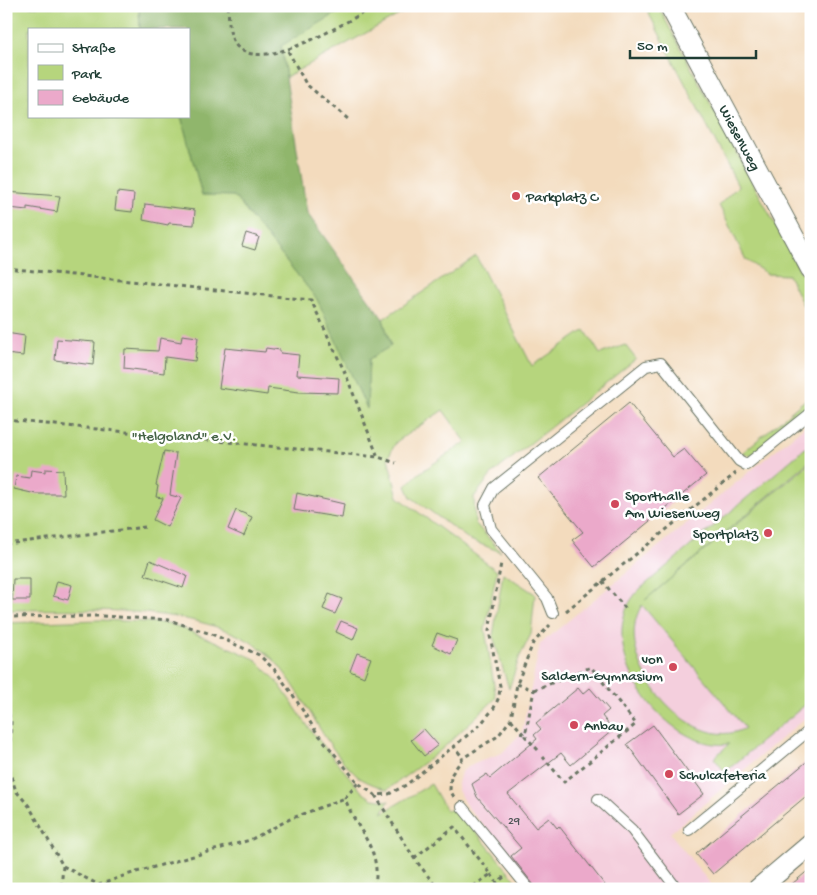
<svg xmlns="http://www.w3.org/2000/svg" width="817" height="895" font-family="'Gochi Hand',sans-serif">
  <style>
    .built { fill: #f4cfdd }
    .green { fill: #b6d57d; stroke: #6a8958; fill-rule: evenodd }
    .forest { fill: #90b66c; stroke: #587a50 }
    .building { fill: #eba9ca }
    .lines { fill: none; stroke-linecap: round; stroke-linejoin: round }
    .service-casing { stroke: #697464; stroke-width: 12 }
    .minor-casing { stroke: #697464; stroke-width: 22 }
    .path { stroke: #697464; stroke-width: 3; stroke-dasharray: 4 4; stroke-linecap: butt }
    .service { stroke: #fff; stroke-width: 10 }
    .minor { stroke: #fff; stroke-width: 20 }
    .poi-dot { fill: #d1495b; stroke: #fff; stroke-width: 2 }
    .labels { text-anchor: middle; stroke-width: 5; stroke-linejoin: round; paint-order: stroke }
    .number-label { font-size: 12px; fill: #52585a }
    .street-label { font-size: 15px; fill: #1f3d34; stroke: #fff }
    .poi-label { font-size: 15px; fill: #1f3d34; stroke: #fff; text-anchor: start }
    .park-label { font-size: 15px; fill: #456346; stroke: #fff }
  </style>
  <rect width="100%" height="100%" fill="#fff"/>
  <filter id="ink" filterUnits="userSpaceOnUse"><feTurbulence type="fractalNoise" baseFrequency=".02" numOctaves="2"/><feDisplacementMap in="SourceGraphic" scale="10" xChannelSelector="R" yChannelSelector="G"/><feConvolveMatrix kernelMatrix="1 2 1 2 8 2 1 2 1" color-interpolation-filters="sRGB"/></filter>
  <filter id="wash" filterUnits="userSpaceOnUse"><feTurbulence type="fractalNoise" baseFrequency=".0096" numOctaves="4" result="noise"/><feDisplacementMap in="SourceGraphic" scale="20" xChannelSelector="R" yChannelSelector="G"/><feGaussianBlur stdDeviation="1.12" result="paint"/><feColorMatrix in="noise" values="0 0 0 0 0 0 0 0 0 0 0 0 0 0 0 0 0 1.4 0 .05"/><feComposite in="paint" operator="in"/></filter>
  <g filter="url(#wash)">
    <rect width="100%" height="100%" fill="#f3dbbd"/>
    <path class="built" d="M811 421V713L670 833 713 887 711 889H536L465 804 457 788 461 772 474 763 502 753 522 732 540 644Z"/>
    <g class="green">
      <path d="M6 6 139 8 140 29H29V116H181L202 195 234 196 317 299 367 407 369 359 391 345 383 319 476 256 532 366 585 330 600 354 625 345 636 359 492 474 474 497 475 523 501 552 470 540 411 497 406 486 418 474 466 442 443 410 396 442 388 458 398 497 497 571 485 629 496 698 442 749 387 790C378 786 364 782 356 775 323 745 308 701 280 667 228 601 83 610 6 610Z"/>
      <path d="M349 6H415L286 77 281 45Z"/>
      <path d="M645 6H658L791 254 811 291V321L788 275 767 274 746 260 719 205 738 186Z"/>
      <path d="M811 395V407L752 456 742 453Z"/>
      <path d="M811 443V460L645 600 811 462V700L725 772 714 758 729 744C664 753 586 641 640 589ZM642 605 745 728C693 758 608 659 642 605Z"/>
      <path d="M503 573 535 594 531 634 519 658 509 689 493 636Z"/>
      <path d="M101 620 168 623 212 640 255 659 276 680 312 732 362 792 372 799 389 801 382 813 431 784 446 810H458L523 889H6V623Z"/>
    </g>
    <path class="forest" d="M136 6H349L281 46 307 213 383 319 391 346 369 359 367 409 317 299 234 196 202 195 181 116H189V29H140L139 8Z"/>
    <g id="blocks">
      <g class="building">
        <path d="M6 192 60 196 57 212 27 207V210L9 208V204H6Z"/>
        <path d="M117 192 134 194 132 212 115 210Z"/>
        <path d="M145 204 195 210 194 225 169 223 168 225 143 220Z"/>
        <path d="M246 233 259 237 255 250 242 246Z"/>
        <path d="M6 333 25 336 23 356 6 354Z"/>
        <path d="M182 335 198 337 195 361 165 357 164 373 124 368 125 349 158 351 160 338 181 342Z"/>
        <path d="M57 339 95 342 93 365 55 360Z"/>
        <path d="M225 348 265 352 266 348 280 350V353L299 355 297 375 339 378 338 393 299 392 268 388 267 395 219 388Z"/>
        <path d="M629 403 673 457 684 449 706 475 594 567 572 540 583 532 538 478Z"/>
        <path d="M164 451 176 453 170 495 181 498 167 527 153 520 163 498 156 497 158 486 156 485Z"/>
        <path d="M45 469 63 470 64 494H36L14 489 16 476 30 478 31 470 45 472Z"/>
        <path d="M297 493 344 504 342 518 294 510Z"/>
        <path d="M236 510 252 517 244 536 228 529Z"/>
        <path d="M150 560 187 576 183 588 145 575Z"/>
        <path d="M13 579H30V600H12Z"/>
        <path d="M57 581 72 585 68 600 53 596Z"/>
        <path d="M329 594 342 599 335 614 323 609Z"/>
        <path d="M341 621 358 628 353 640 336 632Z"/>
        <path d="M437 633 457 640 451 654 432 645Z"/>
        <path d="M357 653 371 658 364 677 350 671Z"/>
        <path d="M578 688 583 694 590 688 609 710 602 716 613 730 571 765 561 753 508 794 536 828 549 818 557 828 559 826 608 889H537L511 856 521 848 477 797 472 784 487 774 490 778 537 739 534 735 541 729 536 723Z"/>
        <path d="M653 725 704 794 678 814 627 744Z"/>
        <path d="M424 729 438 745 424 756 411 740Z"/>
        <path d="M811 758V792L713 874 696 854Z"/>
        <path d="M811 868V889H786Z"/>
      </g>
    </g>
  </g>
  <g filter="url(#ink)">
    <use href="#blocks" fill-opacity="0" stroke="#697464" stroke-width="1"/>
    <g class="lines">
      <g class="service-casing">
        <g id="service">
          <path d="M553 613 547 598 491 529 485 505 494 488 646 366 661 363 739 461 746 465 811 413"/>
          <path d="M598 799 632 830 677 889"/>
          <path d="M462 807 529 889"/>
          <path d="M689 830 811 729"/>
        </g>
      </g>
      <g class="minor-casing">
        <g id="minor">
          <path id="s1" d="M670 6 811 269"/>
          <path d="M758 889 811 844"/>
        </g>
      </g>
      <g class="path">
        <path d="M228 6C229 19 228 33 235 44 259 78 349 20 375 6"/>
        <path d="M288 51 306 84 348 119"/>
        <path d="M6 268 311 300 346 375 378 457"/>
        <path d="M6 420 378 457 396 463"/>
        <path d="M6 544 145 527"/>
        <path d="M602 581 626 609"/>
        <path d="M566 611 736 473"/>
        <path d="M6 617 100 616 169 620 214 635 259 655 275 670 293 695 315 730 358 783 375 795 389 794 406 785 480 725 494 708 499 697 500 686 489 631 501 563"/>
        <path d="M517 684 534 690 525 736 538 750"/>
        <path d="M534 690 591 667 636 724 564 782 543 757"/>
        <path d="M6 706 11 721 9 770 16 791 29 806 63 866 61 889"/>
        <path d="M511 719 525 736"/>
        <path d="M453 745 463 758"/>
        <path d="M358 783 345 798C356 832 384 849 374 889"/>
        <path d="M375 795 414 858 438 889"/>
        <path d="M454 797 450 790 451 775 463 758 498 736 511 719 517 684 533 643 550 625"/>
        <path d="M414 858 454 827 491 874 471 888"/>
        <path d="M63 866 99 885 126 875 250 840 290 819 345 798"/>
        <path d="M491 874 497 883 504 877"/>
      </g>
      <use href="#service" class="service"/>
      <use href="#minor" class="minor"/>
    </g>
  </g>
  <g class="poi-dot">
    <circle cx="516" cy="196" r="5"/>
    <circle cx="615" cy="504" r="5"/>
    <circle cx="768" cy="533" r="5"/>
    <circle cx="673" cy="667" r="5"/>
    <circle cx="574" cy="725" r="5"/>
    <circle cx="669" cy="774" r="5"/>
  </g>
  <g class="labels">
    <g class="number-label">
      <text x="514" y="824">29</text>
    </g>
    <g class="street-label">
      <text dy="5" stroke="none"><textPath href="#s1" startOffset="149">Wiesenweg</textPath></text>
    </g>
    <g class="poi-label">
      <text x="526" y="201">Parkplatz C</text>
      <text x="625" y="500">Sporthalle<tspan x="625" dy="17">Am Wiesenweg</tspan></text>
      <text x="758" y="538" text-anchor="end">Sportplatz</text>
      <text x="663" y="663" text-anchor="end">von<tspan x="663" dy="17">Saldern-Gymnasium</tspan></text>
      <text x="584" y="730">Anbau</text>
      <text x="679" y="779">Schulcafeteria</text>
    </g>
    <g class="park-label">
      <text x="184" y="440">"Helgoland" e.V.</text>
    </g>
  </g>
  <rect width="817" height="895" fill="none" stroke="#fff" stroke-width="25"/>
  <rect x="28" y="28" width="162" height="90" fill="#ffffff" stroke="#a5b1ae"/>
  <rect x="38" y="44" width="25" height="8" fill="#ffffff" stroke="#a5b1ae"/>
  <text x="72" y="52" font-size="15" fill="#1f3d34">Straße</text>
  <rect x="38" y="65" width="25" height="15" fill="#b6d57d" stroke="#a5b1ae"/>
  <text x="72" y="78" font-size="15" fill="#1f3d34">Park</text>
  <rect x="38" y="90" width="25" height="15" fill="#eba9ca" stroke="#a5b1ae"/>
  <text x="72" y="102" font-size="15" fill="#1f3d34">Gebäude</text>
  <path d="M630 50v8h126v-8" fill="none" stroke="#1f3d34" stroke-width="2.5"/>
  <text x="637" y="50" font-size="15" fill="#1f3d34" stroke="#ffffff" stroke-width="4" paint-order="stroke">50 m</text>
</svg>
